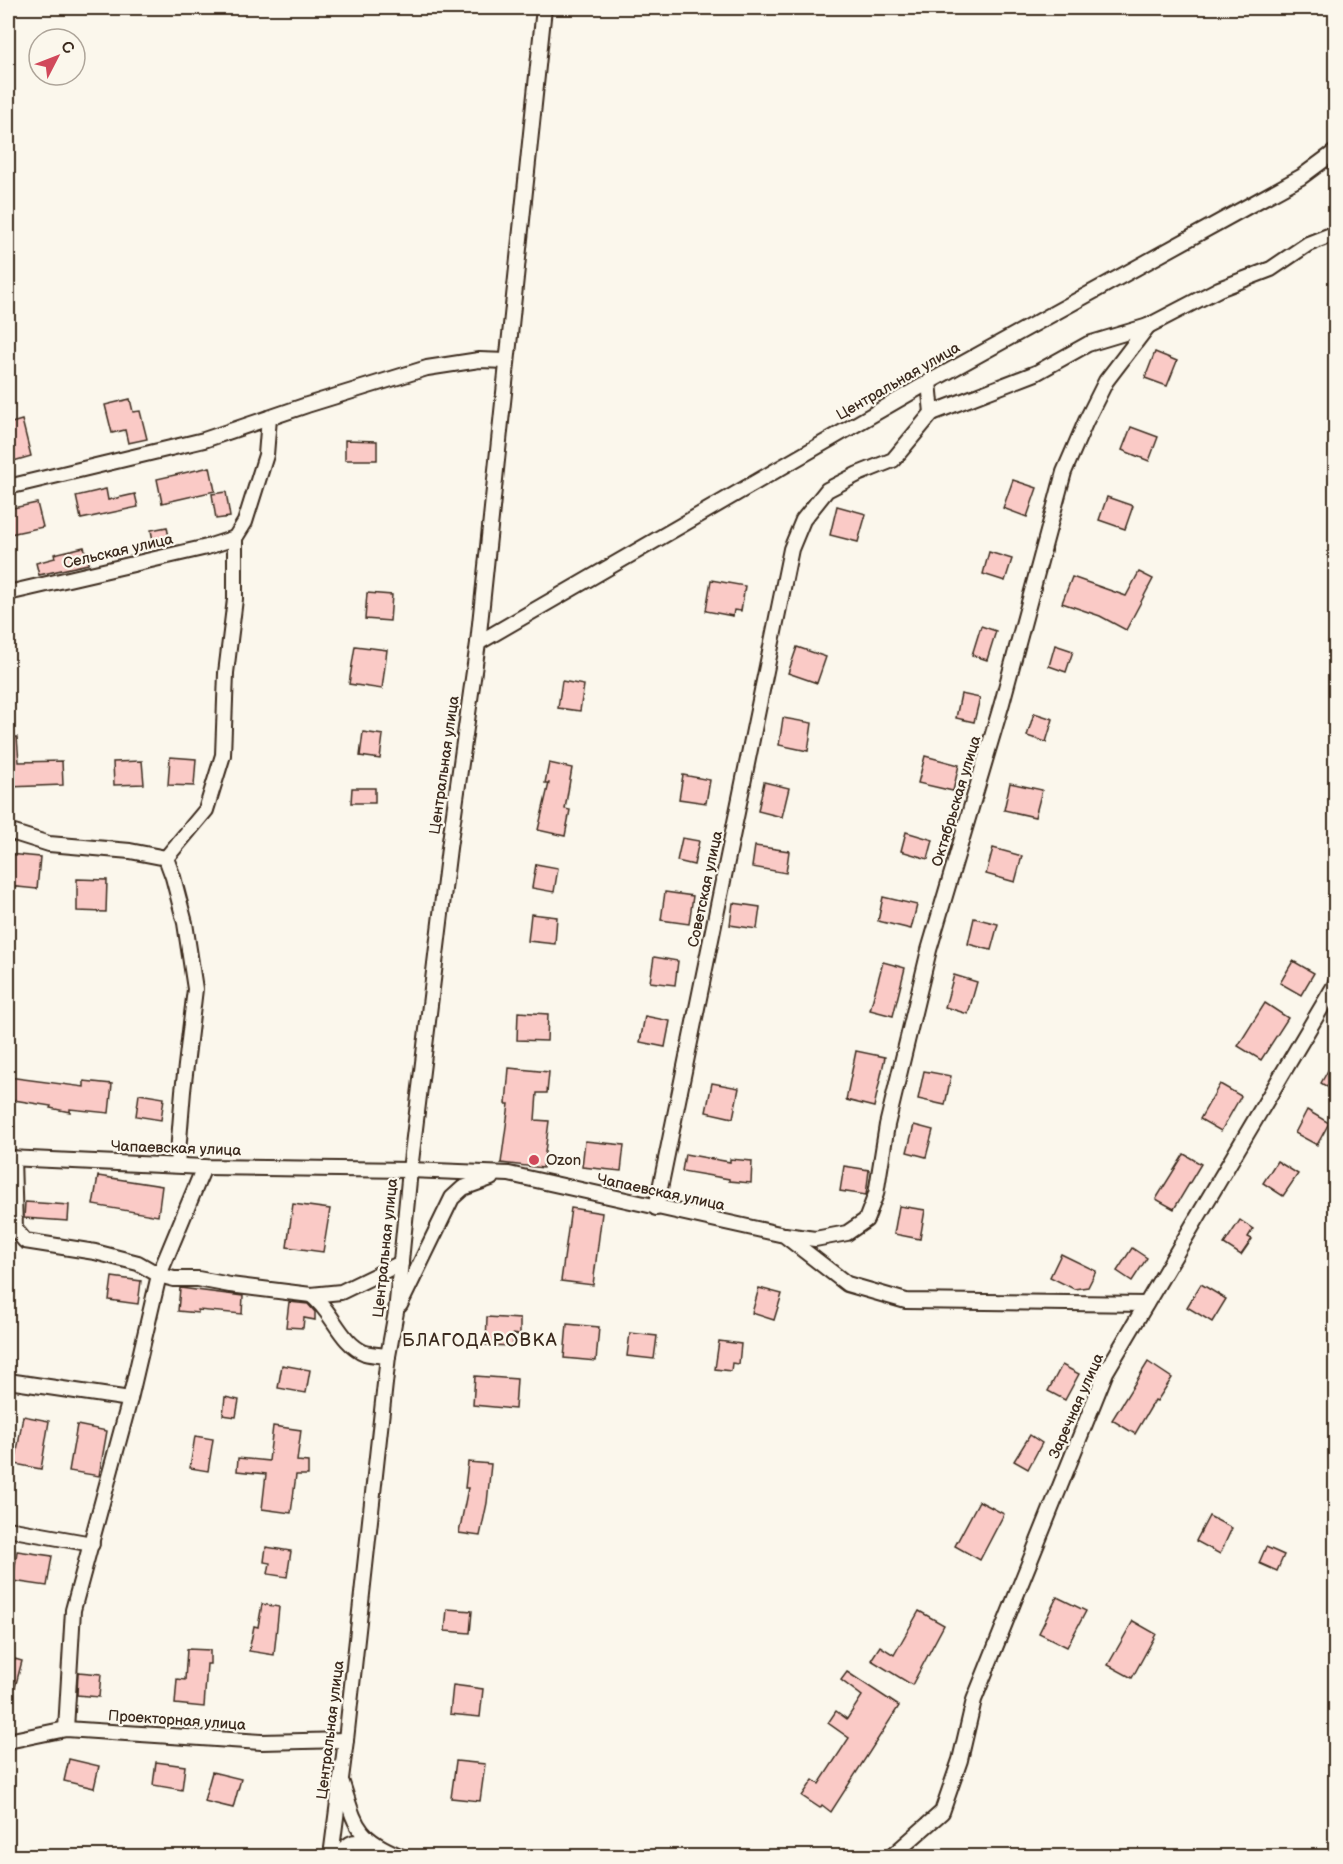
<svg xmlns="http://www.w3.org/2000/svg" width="1343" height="1864" font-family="'Balsamiq Sans',sans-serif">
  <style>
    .building { fill: #facac6; stroke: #3b2a1e; stroke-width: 1.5 }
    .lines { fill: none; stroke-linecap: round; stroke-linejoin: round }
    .street-casing { stroke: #3b2a1e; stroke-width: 18 }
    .street { stroke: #fbf7ec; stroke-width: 14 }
    .poi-dot { fill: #d1495b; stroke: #fbf7ec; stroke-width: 2 }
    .labels { text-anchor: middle; stroke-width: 4.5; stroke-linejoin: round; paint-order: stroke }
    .street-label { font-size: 15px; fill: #3b2a1e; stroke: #fbf7ec }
    .poi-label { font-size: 15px; fill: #3b2a1e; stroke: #fbf7ec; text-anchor: start }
    .quarter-label { font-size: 18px; letter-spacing: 1.5px; fill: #3b2a1e; stroke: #fbf7ec }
  </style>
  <rect width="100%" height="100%" fill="#fbf7ec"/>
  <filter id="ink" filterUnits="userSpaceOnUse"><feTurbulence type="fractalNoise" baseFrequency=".0167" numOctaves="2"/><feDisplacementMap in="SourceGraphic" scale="12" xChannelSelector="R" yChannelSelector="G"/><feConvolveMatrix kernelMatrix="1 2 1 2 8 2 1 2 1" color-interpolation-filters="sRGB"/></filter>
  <g filter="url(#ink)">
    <g class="building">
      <path d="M1155 352 1177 361 1167 386 1145 378Z"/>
      <path d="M130 399 133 412 140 411 147 439 128 443 125 430 112 433 105 405Z"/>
      <path d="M22 420 31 456 10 462 8 453V424Z"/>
      <path d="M1131 427 1158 437 1149 461 1122 450Z"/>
      <path d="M345 440 377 441V460H345Z"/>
      <path d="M210 467 215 491 162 503 157 479Z"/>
      <path d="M1013 480 1037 488 1027 517 1003 508Z"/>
      <path d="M106 489 108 500 135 494 138 507 81 519 76 496Z"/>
      <path d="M226 492 230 517 216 519 212 494Z"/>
      <path d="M1107 497 1133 506 1125 529 1099 520Z"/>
      <path d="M37 503 43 527 10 534 8 509Z"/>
      <path d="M837 506 866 514 858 542 830 535Z"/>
      <path d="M167 527 170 543 154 546 151 530Z"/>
      <path d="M84 547 89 562 88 564 39 575 36 563 55 558 54 554Z"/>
      <path d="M989 552 1012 559 1005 581 983 574Z"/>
      <path d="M1139 572 1153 579 1126 630 1100 616 1062 603 1072 577 1126 596Z"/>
      <path d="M711 580 745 586 741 611 734 610 733 616 706 611Z"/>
      <path d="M367 593 392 595 390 621 365 619Z"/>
      <path d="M981 626 996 631 987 660 972 655Z"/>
      <path d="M1055 645 1073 651 1066 672 1049 666Z"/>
      <path d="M355 646 387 650 382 689 349 684Z"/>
      <path d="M797 647 826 657 817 683 788 673Z"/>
      <path d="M562 681 584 685 580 711 558 708Z"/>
      <path d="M961 694 980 698 974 722 956 718Z"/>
      <path d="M1034 713 1053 719 1046 742 1027 736Z"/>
      <path d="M783 718 812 723 808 751 779 745Z"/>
      <path d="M363 732 383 735 380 759 360 756Z"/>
      <path d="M8 737H17L19 762 62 761 63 785 8 787Z"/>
      <path d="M925 756 959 765 953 791 918 783Z"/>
      <path d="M170 757 196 759 194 786 168 785Z"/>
      <path d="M142 761 144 784 114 785 113 762Z"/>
      <path d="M549 763 572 768 565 809 570 810 565 836 538 830 549 783H545Z"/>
      <path d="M683 775 710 780 706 803 679 799Z"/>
      <path d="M764 782 789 788 782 817 758 811Z"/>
      <path d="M1010 783 1042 790 1035 817 1004 810Z"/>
      <path d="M352 788H375V803H351Z"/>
      <path d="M906 832 933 840 928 859 901 851Z"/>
      <path d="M682 838 699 841 694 865 677 861Z"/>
      <path d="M755 846 789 851 786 873 752 867Z"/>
      <path d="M993 848 1022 856 1015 882 986 874Z"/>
      <path d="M8 854 40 857 37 889 8 886Z"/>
      <path d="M536 864 558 868 554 892 532 888Z"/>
      <path d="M77 879 107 880 106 912 77 911Z"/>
      <path d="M665 892 693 896 689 924 661 920Z"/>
      <path d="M883 897 917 905 911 929 878 921Z"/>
      <path d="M733 903 760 907 757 929 730 925Z"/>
      <path d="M531 914 557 917 555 944 528 941Z"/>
      <path d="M974 918 998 924 991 950 968 944Z"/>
      <path d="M654 957 678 961 675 985 650 982Z"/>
      <path d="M1293 961 1314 973 1301 995 1280 983Z"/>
      <path d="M883 962 905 968 893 1016 870 1010Z"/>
      <path d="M954 975 977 982 968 1014 945 1007Z"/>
      <path d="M1265 1003 1288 1018 1261 1060 1238 1046Z"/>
      <path d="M518 1012 548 1014 547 1041 517 1040Z"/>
      <path d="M645 1016 670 1021 665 1047 640 1042Z"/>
      <path d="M856 1051 885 1057 874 1107 846 1100Z"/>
      <path d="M1335 1058V1092L1321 1083Z"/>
      <path d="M509 1068 549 1072 547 1093H537L535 1120 549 1121 543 1168 501 1163 509 1104H506Z"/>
      <path d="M924 1071 951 1076 945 1105 918 1099Z"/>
      <path d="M8 1077 84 1087V1081L112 1084 109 1113 70 1109V1112L50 1108 51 1106 8 1099Z"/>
      <path d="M712 1083 739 1088 733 1118 706 1112Z"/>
      <path d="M1220 1084 1241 1096 1221 1131 1200 1119Z"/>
      <path d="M139 1094 164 1098 161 1120 136 1116Z"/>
      <path d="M1307 1110 1329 1123 1317 1145 1295 1133Z"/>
      <path d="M914 1125 933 1130 926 1157 907 1152Z"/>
      <path d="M585 1141 624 1145 621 1171 582 1167Z"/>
      <path d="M685 1154 730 1162V1159L752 1161 751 1183 729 1181V1179L682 1171Z"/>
      <path d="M1184 1154 1201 1164 1174 1209 1156 1199Z"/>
      <path d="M1277 1161 1298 1174 1283 1196 1263 1183Z"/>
      <path d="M844 1166 869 1170 866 1195 840 1191Z"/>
      <path d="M98 1176 162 1186 158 1216 93 1205Z"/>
      <path d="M25 1202 69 1205 68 1221 24 1218Z"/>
      <path d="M293 1204 330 1209 323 1252 287 1247Z"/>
      <path d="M899 1206 925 1210 920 1239 894 1234Z"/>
      <path d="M571 1208 602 1213 593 1285 561 1281Z"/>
      <path d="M1240 1220 1253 1229 1248 1237 1252 1239 1241 1255 1224 1244Z"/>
      <path d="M1132 1248 1147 1258 1132 1281 1117 1271Z"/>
      <path d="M1061 1254 1096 1271 1088 1287 1074 1289 1050 1277Z"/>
      <path d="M112 1277 141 1281 138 1304 109 1300Z"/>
      <path d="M1201 1284 1226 1299 1212 1322 1187 1307Z"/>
      <path d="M180 1288 243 1296 242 1314 198 1310V1313L178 1311Z"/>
      <path d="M759 1288 782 1294 774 1320 752 1313Z"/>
      <path d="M289 1302 308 1304 315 1312V1320L304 1318 303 1328 286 1327Z"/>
      <path d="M487 1317 520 1319V1335L513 1334V1346L486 1345Z"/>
      <path d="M567 1324 599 1327 596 1361 564 1358Z"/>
      <path d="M630 1333 657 1336 654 1359 627 1356Z"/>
      <path d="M719 1341 741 1344 739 1364 732 1363 731 1371 715 1369Z"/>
      <path d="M1148 1362 1172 1378 1157 1401 1155 1400 1135 1434 1112 1420Z"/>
      <path d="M282 1365 310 1370 306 1393 278 1388Z"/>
      <path d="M1062 1365 1079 1374 1065 1400 1048 1391Z"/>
      <path d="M475 1376 517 1379 515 1409 473 1405Z"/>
      <path d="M225 1397 239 1400 236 1417 223 1415Z"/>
      <path d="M23 1416 49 1421 41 1469 15 1464Z"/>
      <path d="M77 1425 107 1431 99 1476 69 1471Z"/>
      <path d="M273 1426 301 1430 297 1461 308 1462V1475H296L291 1513 262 1509 266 1474 237 1471 238 1458 269 1461Z"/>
      <path d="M1030 1435 1042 1443 1028 1469 1014 1461Z"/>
      <path d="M195 1436 213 1439 208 1471 190 1468Z"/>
      <path d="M468 1462 491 1464 487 1503 480 1536 459 1533 468 1488H465Z"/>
      <path d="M979 1501 1004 1514 980 1560 955 1546Z"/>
      <path d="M1209 1516 1232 1528 1220 1554 1196 1541Z"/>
      <path d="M266 1547 291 1551 287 1577 268 1574 270 1563 264 1562Z"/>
      <path d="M1266 1547 1284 1555 1277 1571 1259 1563Z"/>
      <path d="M17 1551 52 1556 47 1586 13 1581Z"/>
      <path d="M1057 1597 1086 1611 1067 1647 1039 1633Z"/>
      <path d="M262 1604 279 1607 274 1655 249 1651 254 1626 258 1627Z"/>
      <path d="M447 1609 472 1611 470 1633 445 1631Z"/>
      <path d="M919 1611 944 1625 912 1685 871 1660 880 1646 894 1655Z"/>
      <path d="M1133 1621 1156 1634 1132 1678 1108 1665Z"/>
      <path d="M187 1649 210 1650V1664H207L204 1707 175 1704 177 1679 185 1680Z"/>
      <path d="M8 1657 22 1661 12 1699H8Z"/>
      <path d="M78 1672 101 1674 99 1697 77 1695Z"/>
      <path d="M847 1672 899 1706 831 1812 822 1805 820 1808 802 1796 813 1780 819 1784 849 1738 828 1723 836 1711 847 1719 862 1696 841 1680Z"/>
      <path d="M453 1685 483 1689 480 1717 450 1714Z"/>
      <path d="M69 1759 99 1766 94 1788 64 1781Z"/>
      <path d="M456 1761 485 1764 480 1801 451 1798Z"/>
      <path d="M156 1762 185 1766 182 1790 153 1785Z"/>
      <path d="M212 1772 241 1779 233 1808 204 1801Z"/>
    </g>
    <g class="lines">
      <g class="street-casing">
        <g id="street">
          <path d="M932 413 1036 373 1088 344 1148 326 1219 289 1271 269 1308 244 1336 233"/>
          <path d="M8 487 204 440 307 405 427 368 479 360 507 361"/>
          <path d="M8 593 207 547 235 538"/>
          <path d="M478 643 929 382 1301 177 1336 151"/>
          <path d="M8 831 49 844 130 851 166 858"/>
          <path d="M166 858 206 810 223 755 226 673 235 599V538L245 522 266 455 269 418"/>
          <path d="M166 858 173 877 185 923 195 989 183 1091 177 1165"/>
          <path d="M8 1158 204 1167 410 1170 509 1174 784 1235 847 1284 906 1301 1146 1304"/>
          <path d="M13 1158 15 1229 25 1241 95 1252 138 1263 159 1275 174 1279H198L230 1285 311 1295 341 1292 401 1263"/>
          <path d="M656 1208 791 549 803 520 827 490 858 474 893 460 932 413 929 382"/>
          <path d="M785 1235 815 1239 847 1233 866 1220 876 1194 887 1125 929 950 1002 703 1064 472 1086 421 1106 381 1148 326"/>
          <path d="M311 1295C332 1310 340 1343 365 1353 372 1355 381 1355 388 1356"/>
          <path d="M400 1305 452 1198 463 1188 491 1178"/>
          <path d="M8 1381 130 1399"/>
          <path d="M8 1529 92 1544"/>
          <path d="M66 1729 73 1610 130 1399 159 1275 204 1167"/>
          <path d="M8 1741 66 1729 261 1742 346 1740"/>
          <path d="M342 1783C356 1826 356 1838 400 1856"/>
          <path d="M331 1856 346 1740 388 1356 396 1312 410 1170 449 848 478 643 544 8"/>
          <path d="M338 1856C350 1840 355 1839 374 1846"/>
          <path d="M892 1856 942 1812 960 1760 974 1700 1106 1372 1336 983"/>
        </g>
      </g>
      <use href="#street" class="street"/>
    </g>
  </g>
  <circle class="poi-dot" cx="534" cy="1160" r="6"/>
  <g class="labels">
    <g class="street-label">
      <text transform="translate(898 381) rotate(-30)" y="5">Центральная улица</text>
      <text transform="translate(118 551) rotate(-13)" y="5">Сельская улица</text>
      <text transform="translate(444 765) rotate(-82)" y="5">Центральная улица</text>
      <text transform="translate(956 801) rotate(-73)" y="5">Октябрьская улица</text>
      <text transform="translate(705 889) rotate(-78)" y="5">Советская улица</text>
      <text transform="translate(176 1148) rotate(2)" y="5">Чапаевская улица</text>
      <text transform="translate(661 1192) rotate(12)" y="5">Чапаевская улица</text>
      <text transform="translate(385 1248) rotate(-84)" y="5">Центральная улица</text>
      <text transform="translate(1076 1406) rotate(-66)" y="5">Заречная улица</text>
      <text transform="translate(177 1720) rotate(4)" y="5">Проекторная улица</text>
      <text transform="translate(330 1730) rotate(-83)" y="5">Центральная улица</text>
    </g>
    <g class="poi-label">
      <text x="546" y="1165">Ozon</text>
    </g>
    <g class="quarter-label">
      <text x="480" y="1346">БЛАГОДАРОВКА</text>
    </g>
  </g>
  <rect width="1343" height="1864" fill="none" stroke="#fbf7ec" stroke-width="30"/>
  <rect x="15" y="15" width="1313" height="1834" fill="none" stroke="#3b2a1e" stroke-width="2" filter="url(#ink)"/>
  <g transform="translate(57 57) rotate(48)"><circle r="28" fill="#fbf7ec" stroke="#aea59a" stroke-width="1.5"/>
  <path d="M0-4.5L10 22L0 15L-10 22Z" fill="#d1495b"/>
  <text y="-9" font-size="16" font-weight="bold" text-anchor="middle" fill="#3b2a1e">С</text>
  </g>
</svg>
